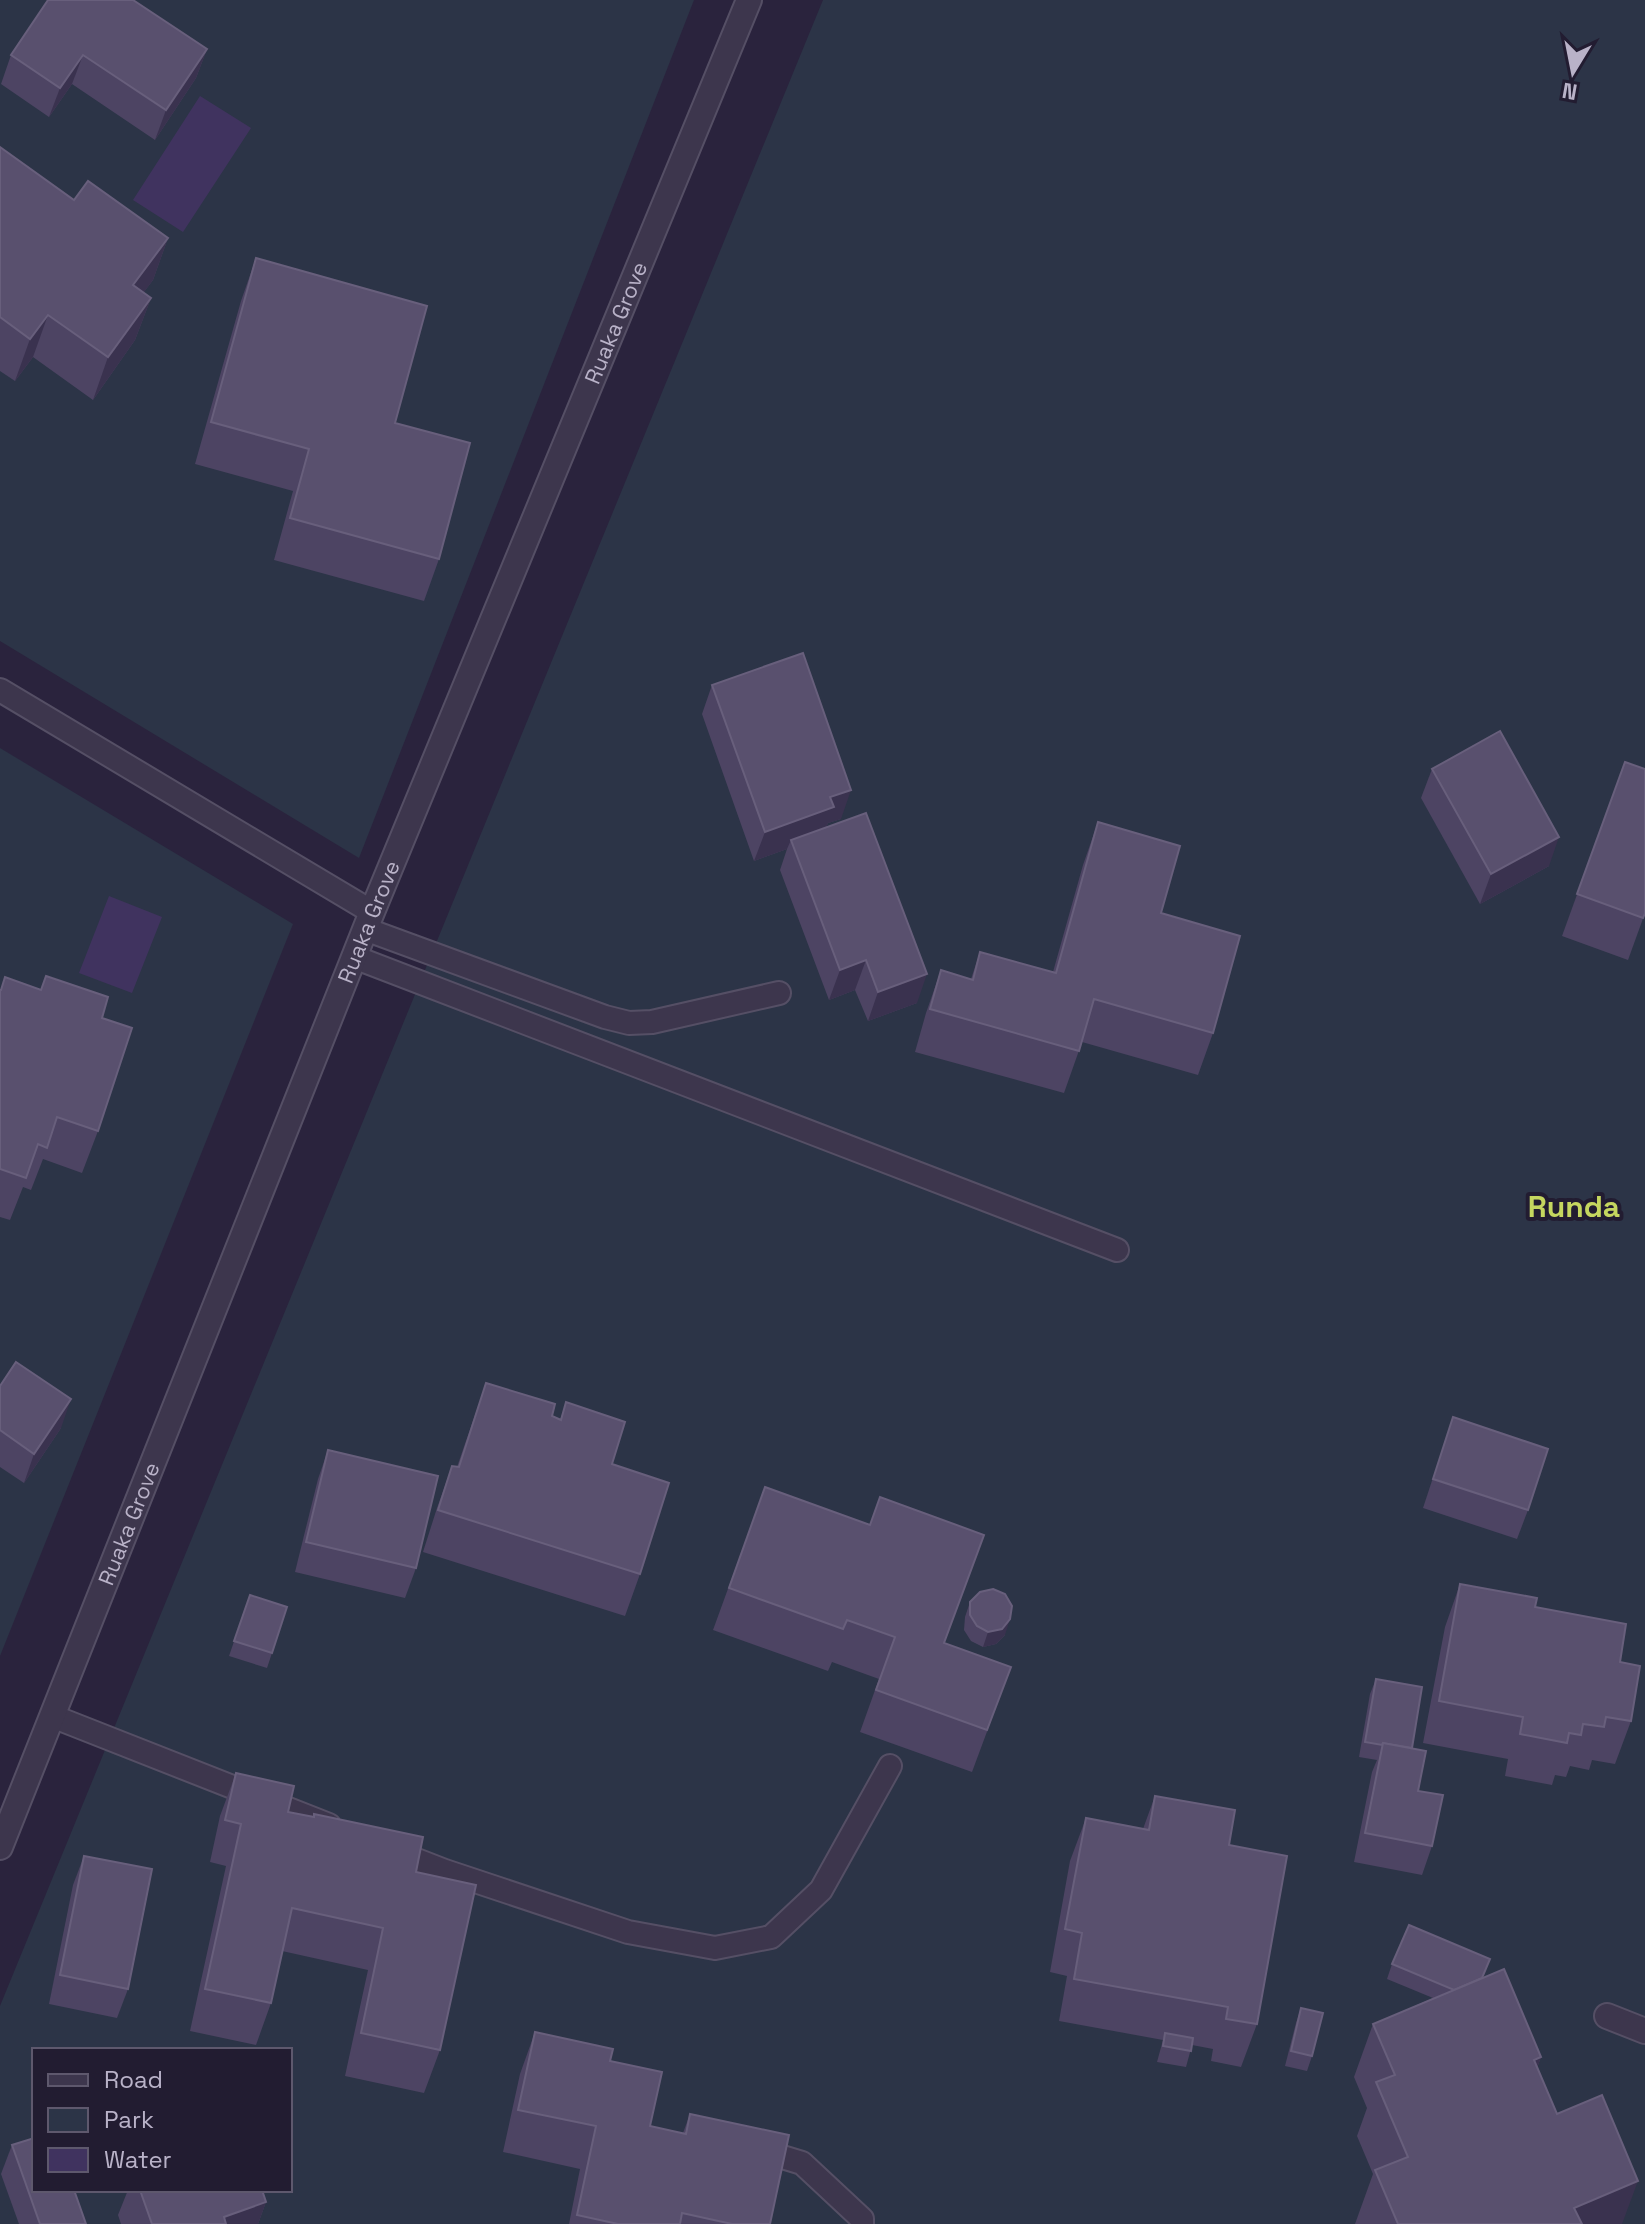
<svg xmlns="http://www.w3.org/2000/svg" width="1645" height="2224" font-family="'Space Grotesk',sans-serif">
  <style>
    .green { fill: #2c3447; fill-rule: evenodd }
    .water { fill: #40335f }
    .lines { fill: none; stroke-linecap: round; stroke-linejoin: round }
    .lane-casing { stroke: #554f65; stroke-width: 26 }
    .street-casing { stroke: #554f65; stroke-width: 28 }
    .lane { stroke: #3d364d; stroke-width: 22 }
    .street { stroke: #3d364d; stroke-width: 24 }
    .wall { fill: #4d4463 }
    .shaded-wall { fill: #3a324f }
    .building { fill: #59506e; stroke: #685f7c; stroke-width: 2 }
    .labels { text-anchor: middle; stroke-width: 8; stroke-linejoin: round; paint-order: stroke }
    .street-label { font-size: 22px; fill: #b9b2c8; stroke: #221c31 }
    .district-label { font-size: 30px; font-weight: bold; fill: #c5d65f; stroke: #221c31 }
  </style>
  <rect width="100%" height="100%" fill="#2a233d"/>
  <g class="green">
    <path d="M0 0H694L359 858 0 641Z"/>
    <path d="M823 0H1645V2224H0V2006ZM34 2050H290V2190H34Z"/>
    <path d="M0 748 293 924 0 1656Z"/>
  </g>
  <g class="water">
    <path d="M200 96 251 128 183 232 133 200Z"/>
    <path d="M109 896 162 917 132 993 79 973Z"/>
  </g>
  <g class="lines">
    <g class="lane-casing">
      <g id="lane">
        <path d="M0 690 372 912"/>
        <path d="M365 929 605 1017 629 1023 652 1022 779 993"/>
        <path d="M354 957 1117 1250"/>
        <path d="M52 1716 329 1825"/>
        <path d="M391 1850 445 1871 628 1932 715 1948 771 1937 821 1890 890 1766"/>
        <path d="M756 2149 802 2163 862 2219V2224"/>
      </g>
    </g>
    <g class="street-casing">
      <g id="street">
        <path id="s1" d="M0 1847 372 912 749 0"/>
        <path d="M1607 2016 1645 2031"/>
      </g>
    </g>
    <use href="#lane" class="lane"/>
    <use href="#street" class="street"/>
  </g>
  <g class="wall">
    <path d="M207 49 196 78 155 140 72 84 49 117 1 84 11 55Z"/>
    <path d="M0 147 74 200 168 238 153 280 143 293 151 298 135 340 93 400 33 357 15 381 0 371Z"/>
    <path d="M256 258 395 423 439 559 424 601 274 560 293 491 195 464 241 301Z"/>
    <path d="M712 685 841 819 828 823 826 827 917 1003 868 1021 855 990 829 1000 780 870 787 849 754 861 702 714Z"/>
    <path d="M1625 762 1645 913 1628 960 1562 936Z"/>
    <path d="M1432 769 1549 866 1480 904 1421 798Z"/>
    <path d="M1098 822 1161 913 1213 1033 1198 1075 1082 1042 1064 1093 915 1052 926 1013 941 970 971 979 980 952 1053 972 1083 865Z"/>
    <path d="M0 990 102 1018 98 1131 82 1173 43 1159 31 1190 23 1187 10 1220 0 1217Z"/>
    <path d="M486 1383 560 1420 566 1402 612 1464 640 1574 625 1616 423 1552 437 1508 452 1466 457 1467Z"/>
    <path d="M0 1386 61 1428 24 1483 0 1467Z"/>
    <path d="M1453 1417 1528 1510 1517 1539 1423 1508Z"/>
    <path d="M328 1450 416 1568 405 1598 295 1572 318 1479Z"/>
    <path d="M765 1487 944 1643 1011 1667 972 1772 860 1732 879 1679 832 1662 828 1671 713 1630Z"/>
    <path d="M1460 1584 1535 1607 1620 1662 1631 1721 1615 1764 1592 1760 1589 1770 1570 1766 1566 1777 1555 1775 1552 1785 1505 1776 1508 1759 1423 1743 1445 1627Z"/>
    <path d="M250 1595 272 1653 267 1668 229 1656Z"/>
    <path d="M970 1602 1005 1635 996 1644 983 1647 971 1641 964 1630 965 1617Z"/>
    <path d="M1376 1679 1412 1748 1418 1791 1432 1846 1422 1875 1354 1862 1372 1772 1377 1760 1359 1757 1370 1694Z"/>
    <path d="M236 1773 288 1812 416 1872 440 2050 424 2093 345 2076 368 1970 282 1951 271 2003 256 2045 190 2031 226 1866 210 1862 220 1816Z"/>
    <path d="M1155 1796 1229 1845 1257 2024 1241 2067 1211 2061 1213 2049 1192 2045 1186 2067 1157 2062 1163 2040 1059 2021 1067 1976 1050 1972 1070 1861 1086 1818 1143 1829Z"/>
    <path d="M84 1856 128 1989 117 2018 49 2004 73 1885Z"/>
    <path d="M1392 1964 1483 1978 1541 2057 1537 2068 1557 2114 1622 2224H1355L1373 2174 1357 2136 1367 2108 1354 2077 1373 2024 1433 1998 1387 1979Z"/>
    <path d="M1301 2008 1312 2056 1307 2071 1285 2066 1296 2023Z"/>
    <path d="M535 2032 650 2126 683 2133 690 2114 770 2224H569L580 2169 503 2152 520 2074Z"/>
    <path d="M12 2145 86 2224H19L1 2174Z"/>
    <path d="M128 2190H262L266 2202 258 2224H121L118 2215Z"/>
  </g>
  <g class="shaded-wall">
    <path d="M207 49 196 78 155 140 166 110Z"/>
    <path d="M83 55 72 84 49 117 60 88Z"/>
    <path d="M168 238 153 280 118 327 133 285Z"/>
    <path d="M151 298 135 340 93 400 108 357Z"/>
    <path d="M48 315 33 357 15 381 30 339Z"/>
    <path d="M851 790 841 819 828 823 823 836 791 840 787 849 754 861 765 832 830 797Z"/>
    <path d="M1559 837 1549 866 1480 904 1491 874Z"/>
    <path d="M866 960 855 990 829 1000 840 970Z"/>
    <path d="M927 974 917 1003 868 1021 878 992Z"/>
    <path d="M71 1399 61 1428 24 1483 34 1454Z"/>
    <path d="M1010 1619 1005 1635 996 1644 983 1647 988 1632Z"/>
    <path d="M1541 2057 1522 2110 1534 2060Z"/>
    <path d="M1638 2181 1622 2224H1568L1574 2208Z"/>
    <path d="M266 2202 258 2224H221L224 2217Z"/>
  </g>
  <g class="building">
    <path d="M48 0H133L207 49 166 110 83 55 60 88 11 55Z"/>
    <path d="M0 147 74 200 88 181 168 238 133 285 151 298 108 357 48 315 30 339 0 317Z"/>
    <path d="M256 258 427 306 395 423 470 443 439 559 290 518 309 449 211 422Z"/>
    <path d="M803 653 851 790 830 797 834 807 765 832 712 685Z"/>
    <path d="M1500 731 1559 837 1491 874 1432 769Z"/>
    <path d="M1625 762 1645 769V913L1643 918 1577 894Z"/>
    <path d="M866 813 927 974 878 992 866 960 840 970 791 840Z"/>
    <path d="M1098 822 1180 846 1161 913 1240 936 1213 1033 1094 999 1079 1051 930 1009 941 970 973 980 980 952 1056 973Z"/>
    <path d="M46 976 108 997 102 1018 132 1028 98 1131 57 1117 47 1148 38 1144 26 1178 0 1169V990H1L5 977 41 990Z"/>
    <path d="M16 1362 71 1399 34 1454 0 1430V1386Z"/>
    <path d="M486 1383 555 1404 552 1416 561 1420 566 1402 625 1422 612 1464 669 1483 640 1574 438 1510 452 1466 459 1467Z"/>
    <path d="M1453 1417 1548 1449 1528 1510 1433 1479Z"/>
    <path d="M328 1450 438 1476 416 1568 306 1542Z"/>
    <path d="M765 1487 870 1525 880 1497 984 1535 944 1643 1011 1667 987 1730 876 1690 895 1637 847 1620 843 1629 729 1588Z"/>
    <path d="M1460 1584 1537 1598 1535 1607 1626 1624 1620 1662 1640 1666 1631 1721 1606 1717 1604 1727 1583 1724 1581 1735 1569 1733 1567 1743 1520 1734 1523 1717 1439 1701Z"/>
    <path d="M993 1589 1005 1594 1012 1606 1010 1619 1002 1629 988 1632 977 1626 970 1615V1602L980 1592Z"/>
    <path d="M250 1595 287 1607 272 1653 234 1641Z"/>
    <path d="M1376 1679 1422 1687 1412 1748 1383 1743 1382 1745 1365 1742Z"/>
    <path d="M1383 1743 1426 1751 1418 1791 1443 1795 1432 1846 1365 1833Z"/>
    <path d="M236 1773 294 1786 288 1812 314 1817V1814L423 1837 416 1872 476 1885 440 2050 361 2033 383 1928 292 1908 271 2003 205 1989 241 1824 225 1820Z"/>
    <path d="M1155 1796 1235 1810 1229 1845 1287 1856 1257 2024 1226 2019 1228 2007 1074 1979 1082 1933 1065 1929 1086 1818 1149 1830Z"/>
    <path d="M84 1856 152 1869 128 1989 60 1975Z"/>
    <path d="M1409 1925 1490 1959 1482 1978 1454 1990 1392 1964Z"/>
    <path d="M1504 1969 1541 2057 1534 2060 1557 2114 1602 2095 1638 2181 1574 2208 1582 2224H1398L1375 2170 1408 2157 1376 2082 1395 2075 1373 2024Z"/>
    <path d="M1301 2008 1323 2013 1312 2056 1291 2051Z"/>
    <path d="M535 2032 613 2049 610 2061 662 2072 650 2126 686 2134 690 2114 789 2135 770 2224H732L682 2213 680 2224H618L577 2215 596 2126 518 2110Z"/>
    <path d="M1165 2033 1193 2038 1191 2051 1163 2046Z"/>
    <path d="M34 2138V2190H74L86 2224H40L12 2145Z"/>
    <path d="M140 2190H262L266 2202 224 2217 226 2224H152Z"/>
  </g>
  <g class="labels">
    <g class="street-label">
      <text dy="8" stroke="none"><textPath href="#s1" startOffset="1644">Ruaka Grove</textPath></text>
      <text dy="8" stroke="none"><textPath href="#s1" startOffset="996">Ruaka Grove</textPath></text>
      <text dy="8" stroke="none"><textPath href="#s1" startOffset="348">Ruaka Grove</textPath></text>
    </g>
    <g class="district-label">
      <text x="1574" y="1217">Runda</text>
    </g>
  </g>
  <rect x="32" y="2048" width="260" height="144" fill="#221c31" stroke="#5e586d" stroke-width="2"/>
  <rect x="48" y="2074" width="40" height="12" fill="#3d364d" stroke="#5e586d" stroke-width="2"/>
  <text x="104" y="2088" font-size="24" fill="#b9b2c8">Road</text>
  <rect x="48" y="2108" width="40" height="24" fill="#2c3447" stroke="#5e586d" stroke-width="2"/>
  <text x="104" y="2128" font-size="24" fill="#b9b2c8">Park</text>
  <rect x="48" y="2148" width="40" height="24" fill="#40335f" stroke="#5e586d" stroke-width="2"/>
  <text x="104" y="2168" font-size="24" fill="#b9b2c8">Water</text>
  <g transform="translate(1573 72) rotate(190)" stroke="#221c31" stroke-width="6" paint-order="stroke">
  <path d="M0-6L14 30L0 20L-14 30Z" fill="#b9b2c8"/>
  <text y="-12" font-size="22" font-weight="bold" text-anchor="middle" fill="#b9b2c8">N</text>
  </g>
</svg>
